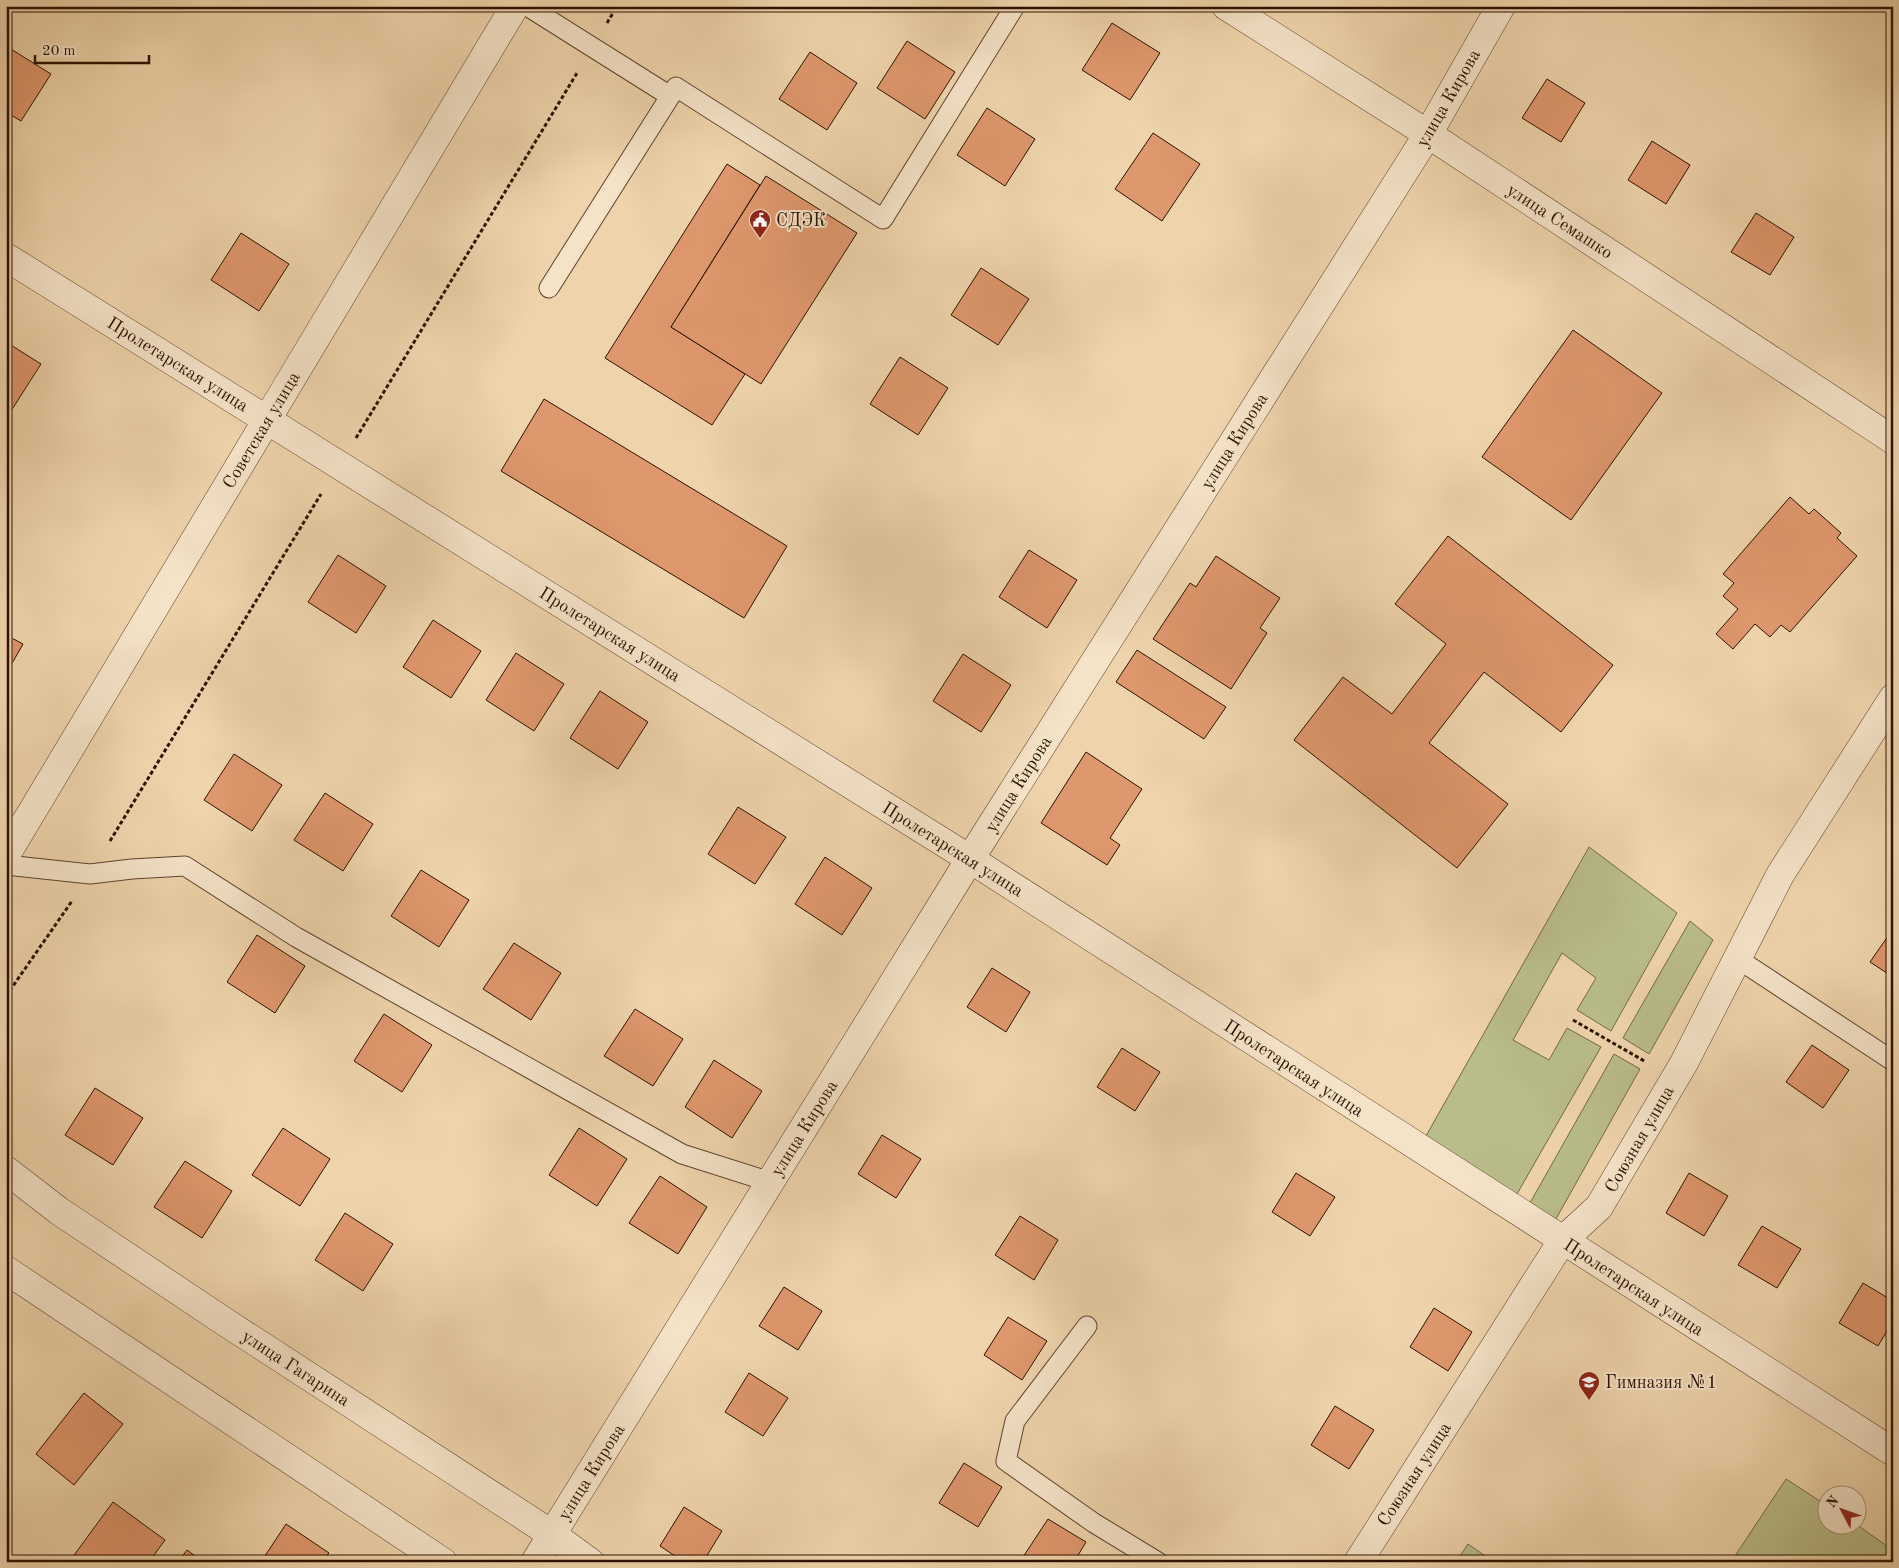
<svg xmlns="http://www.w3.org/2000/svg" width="1899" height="1568" font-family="'Old Standard TT',serif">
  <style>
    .green { fill: #b9bd89; stroke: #726844 }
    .building { fill: #df976d; stroke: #2c1200 }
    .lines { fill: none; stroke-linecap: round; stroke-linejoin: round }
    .service-casing { stroke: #5d422b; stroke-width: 21 }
    .minor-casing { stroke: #5d422b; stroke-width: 29 }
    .tertiary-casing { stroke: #5d422b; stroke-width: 29 }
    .path { stroke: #2c1200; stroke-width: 3; stroke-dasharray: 4 2.5; stroke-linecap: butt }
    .service { stroke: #f5e3c8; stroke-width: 19 }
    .minor { stroke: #f5e3c8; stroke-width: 28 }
    .tertiary { stroke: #f5e3c8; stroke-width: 28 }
    .labels { text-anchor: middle; stroke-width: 4; stroke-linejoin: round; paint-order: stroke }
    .street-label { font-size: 18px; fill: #2c1200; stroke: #f5e3c8 }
    .poi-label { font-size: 18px; fill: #2c1200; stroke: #f5e3c8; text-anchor: start }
  </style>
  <rect width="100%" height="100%" fill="#efd4ab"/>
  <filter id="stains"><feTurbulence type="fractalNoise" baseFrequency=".004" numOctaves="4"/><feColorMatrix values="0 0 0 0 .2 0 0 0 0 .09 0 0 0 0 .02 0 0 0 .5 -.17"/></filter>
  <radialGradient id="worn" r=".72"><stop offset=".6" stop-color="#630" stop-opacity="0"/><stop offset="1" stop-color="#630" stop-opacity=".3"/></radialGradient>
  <g class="green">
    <path d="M1589 847 1677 913 1611 1031 1577 1010 1596 978 1562 953 1513 1040 1549 1060 1567 1028 1601 1047 1513 1201 1422 1143Z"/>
    <path d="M1690 921 1713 940 1649 1054 1623 1038Z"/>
    <path d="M1614 1054 1640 1069 1552 1226 1526 1210Z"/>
    <path d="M1786 1479 1826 1505V1526L1857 1525 1893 1550V1562H1731Z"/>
    <path d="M1468 1544 1494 1562H1456Z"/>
  </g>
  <g class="building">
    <path d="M1112 23 1160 53 1130 100 1082 70Z"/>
    <path d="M907 41 955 72 925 119 877 88Z"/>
    <path d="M6 46 51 74 21 121 6 112Z"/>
    <path d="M810 52 857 83 827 130 779 99Z"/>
    <path d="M1547 79 1585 103 1561 142 1522 118Z"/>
    <path d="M987 108 1035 139 1005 186 957 155Z"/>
    <path d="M1153 133 1200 164 1162 221 1115 189Z"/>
    <path d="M1652 141 1690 165 1666 204 1628 180Z"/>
    <path d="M727 164 760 185 671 327 745 374 712 425 605 358Z"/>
    <path d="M766 176 857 233 761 384 671 327Z"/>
    <path d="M1756 213 1794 237 1770 275 1731 252Z"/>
    <path d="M241 233 289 264 259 311 211 280Z"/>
    <path d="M981 268 1029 299 998 345 951 315Z"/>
    <path d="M1573 330 1662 393 1571 520 1482 457Z"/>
    <path d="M6 342 41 364 11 411 6 408Z"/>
    <path d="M900 357 948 388 918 435 870 404Z"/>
    <path d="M544 399 787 546 744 618 501 471Z"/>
    <path d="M1790 497 1809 514 1814 509 1841 533 1837 538 1857 556 1790 632 1781 625 1770 637 1755 624 1733 649 1716 634 1738 609 1723 596 1734 583 1723 574Z"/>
    <path d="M1448 536 1613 665 1561 732 1484 672 1429 743 1508 804 1457 868 1294 740 1343 677 1392 714 1446 644 1395 604Z"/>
    <path d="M1029 550 1077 580 1047 628 999 597Z"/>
    <path d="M338 555 386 586 356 633 308 602Z"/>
    <path d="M1216 556 1280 598 1260 628 1267 633 1231 689 1153 639 1190 583 1196 587Z"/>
    <path d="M433 620 481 651 451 698 403 667Z"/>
    <path d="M6 635 23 644 6 674Z"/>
    <path d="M1137 650 1226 707 1204 739 1116 682Z"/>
    <path d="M516 653 564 684 534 731 486 700Z"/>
    <path d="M963 654 1011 685 981 732 933 701Z"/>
    <path d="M600 691 648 722 618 769 570 738Z"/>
    <path d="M1086 752 1142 789 1110 838 1120 845 1107 865 1041 823Z"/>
    <path d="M234 754 282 785 252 831 204 800Z"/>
    <path d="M325 793 373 824 343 871 294 840Z"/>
    <path d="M738 807 786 837 755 884 708 854Z"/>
    <path d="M825 857 872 888 842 935 795 904Z"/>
    <path d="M421 870 469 900 439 947 391 916Z"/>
    <path d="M1893 929V977L1870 962Z"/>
    <path d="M257 935 305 966 275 1013 227 982Z"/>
    <path d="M514 943 561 973 531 1020 483 989Z"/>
    <path d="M992 968 1030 992 1006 1032 967 1007Z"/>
    <path d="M635 1009 683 1039 653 1086 604 1056Z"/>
    <path d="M384 1014 432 1045 402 1092 354 1061Z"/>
    <path d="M1812 1045 1849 1070 1823 1108 1786 1082Z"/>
    <path d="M1122 1048 1160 1072 1135 1111 1097 1087Z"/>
    <path d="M714 1060 762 1091 732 1138 685 1107Z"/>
    <path d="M95 1088 143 1118 113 1165 65 1135Z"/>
    <path d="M283 1128 330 1159 300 1206 252 1175Z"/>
    <path d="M579 1128 627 1159 597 1206 549 1175Z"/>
    <path d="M882 1135 921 1159 896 1198 858 1174Z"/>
    <path d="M185 1161 232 1191 202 1238 154 1207Z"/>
    <path d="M1296 1173 1335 1197 1310 1236 1272 1212Z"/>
    <path d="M1689 1173 1728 1196 1704 1236 1666 1213Z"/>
    <path d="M660 1176 707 1207 678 1254 629 1223Z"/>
    <path d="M345 1213 393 1244 363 1291 315 1260Z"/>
    <path d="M1020 1216 1058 1240 1034 1280 995 1255Z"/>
    <path d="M1762 1226 1801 1249 1777 1288 1738 1265Z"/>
    <path d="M1863 1283 1893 1301V1321L1878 1346 1839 1323Z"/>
    <path d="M784 1287 822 1311 798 1350 759 1326Z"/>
    <path d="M1434 1308 1472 1332 1448 1371 1410 1347Z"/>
    <path d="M1008 1317 1047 1341 1022 1380 984 1355Z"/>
    <path d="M749 1373 788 1398 763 1436 725 1412Z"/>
    <path d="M84 1393 123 1424 74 1485 36 1454Z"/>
    <path d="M1335 1406 1374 1430 1349 1469 1311 1445Z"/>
    <path d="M964 1463 1002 1487 978 1527 939 1503Z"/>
    <path d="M113 1502 165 1540 149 1562H76L72 1558Z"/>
    <path d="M684 1507 722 1531 703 1562H684L660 1546Z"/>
    <path d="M1048 1519 1086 1542 1074 1562H1030L1023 1557Z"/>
    <path d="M286 1524 329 1553 322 1562H261Z"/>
    <path d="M187 1550 203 1562H178Z"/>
  </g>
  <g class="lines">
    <g class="service-casing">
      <g id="service">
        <path d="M527 6 670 96"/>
        <path d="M549 288 676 87 883 219 1015 6"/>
        <path d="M6 865 90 874 132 869 185 866 296 937 682 1154 770 1182"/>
        <path d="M1738 959 1893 1061"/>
        <path d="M1087 1326 1015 1421 1006 1461 1094 1523 1158 1562"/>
      </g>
    </g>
    <g class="minor-casing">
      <g id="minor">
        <path d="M1226 6 1428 134 1893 440"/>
        <path d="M6 257 970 859 1893 1452"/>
        <path d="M6 1170 59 1211 222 1320 553 1535 590 1562"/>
        <path d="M6 1270 443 1562"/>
        <path d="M535 1562 970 859 1428 134 1501 6"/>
        <path d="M1358 1562 1562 1241 1599 1207 1684 1063 1780 875 1893 698"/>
      </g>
    </g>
    <g class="tertiary-casing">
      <path id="tertiary" d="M6 855 515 6"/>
    </g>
    <g class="path">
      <path d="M607 23 617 6"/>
      <path d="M356 438 577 73"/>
      <path d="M110 841 321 494"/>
      <path d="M6 996 72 901"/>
      <path d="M1573 1020 1646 1062"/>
    </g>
    <use href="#service" class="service"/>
    <use href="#minor" class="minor"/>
    <use href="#tertiary" class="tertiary"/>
  </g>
  <defs>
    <g id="civic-pin" transform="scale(1.125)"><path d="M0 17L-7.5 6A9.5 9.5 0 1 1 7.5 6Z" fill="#8f2418" stroke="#f5e3c8"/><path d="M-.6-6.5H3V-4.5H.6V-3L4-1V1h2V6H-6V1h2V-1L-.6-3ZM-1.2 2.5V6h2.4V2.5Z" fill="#fff"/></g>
    <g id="school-pin" transform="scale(1.125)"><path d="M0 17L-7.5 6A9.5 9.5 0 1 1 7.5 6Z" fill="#8f2418" stroke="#f5e3c8"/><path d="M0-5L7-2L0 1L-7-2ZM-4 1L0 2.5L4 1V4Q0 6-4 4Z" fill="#fff"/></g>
  </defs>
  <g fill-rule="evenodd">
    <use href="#civic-pin" x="760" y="220"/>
    <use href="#school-pin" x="1589" y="1382"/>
  </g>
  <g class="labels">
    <g class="street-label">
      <text transform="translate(1448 98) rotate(-60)" y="6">улица Кирова</text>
      <text transform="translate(1560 221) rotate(33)" y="6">улица Семашко</text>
      <text transform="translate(178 364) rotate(32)" y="6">Пролетарская улица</text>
      <text transform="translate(261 430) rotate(-59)" y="6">Советская улица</text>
      <text transform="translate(1234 441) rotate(-58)" y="6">улица Кирова</text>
      <text transform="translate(610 634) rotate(32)" y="6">Пролетарская улица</text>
      <text transform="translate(1018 784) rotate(-58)" y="6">улица Кирова</text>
      <text transform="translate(953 849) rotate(32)" y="6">Пролетарская улица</text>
      <text transform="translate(1294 1068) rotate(33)" y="6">Пролетарская улица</text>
      <text transform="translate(804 1128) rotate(-58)" y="6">улица Кирова</text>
      <text transform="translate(1639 1139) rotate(-60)" y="6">Союзная улица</text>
      <text transform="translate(1634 1287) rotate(33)" y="6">Пролетарская улица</text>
      <text transform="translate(296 1368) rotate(33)" y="6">улица Гагарина</text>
      <text transform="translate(591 1472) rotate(-58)" y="6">улица Кирова</text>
      <text transform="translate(1414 1474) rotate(-57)" y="6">Союзная улица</text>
    </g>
    <g class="poi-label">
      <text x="776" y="226">СДЭК</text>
      <text x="1605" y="1388">Гимназия №1</text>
    </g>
  </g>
  <rect width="1899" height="1568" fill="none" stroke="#efd4ab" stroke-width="25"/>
  <rect x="8" y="8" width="1884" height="1553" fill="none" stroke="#2c1200" stroke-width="2.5"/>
  <rect x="12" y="12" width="1874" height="1543" fill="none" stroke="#2c1200"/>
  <g transform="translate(1842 1510) rotate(311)"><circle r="24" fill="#f5e3c8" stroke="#a58f78"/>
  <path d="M0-4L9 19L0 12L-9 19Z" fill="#8f2418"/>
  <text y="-8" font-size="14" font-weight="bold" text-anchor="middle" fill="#2c1200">N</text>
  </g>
  <path d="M35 55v8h114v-8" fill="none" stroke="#2c1200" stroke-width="2.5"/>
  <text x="42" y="55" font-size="15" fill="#2c1200" stroke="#f5e3c8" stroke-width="4" paint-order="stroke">20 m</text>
  <rect width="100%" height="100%" filter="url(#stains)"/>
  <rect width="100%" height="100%" fill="url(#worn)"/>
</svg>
